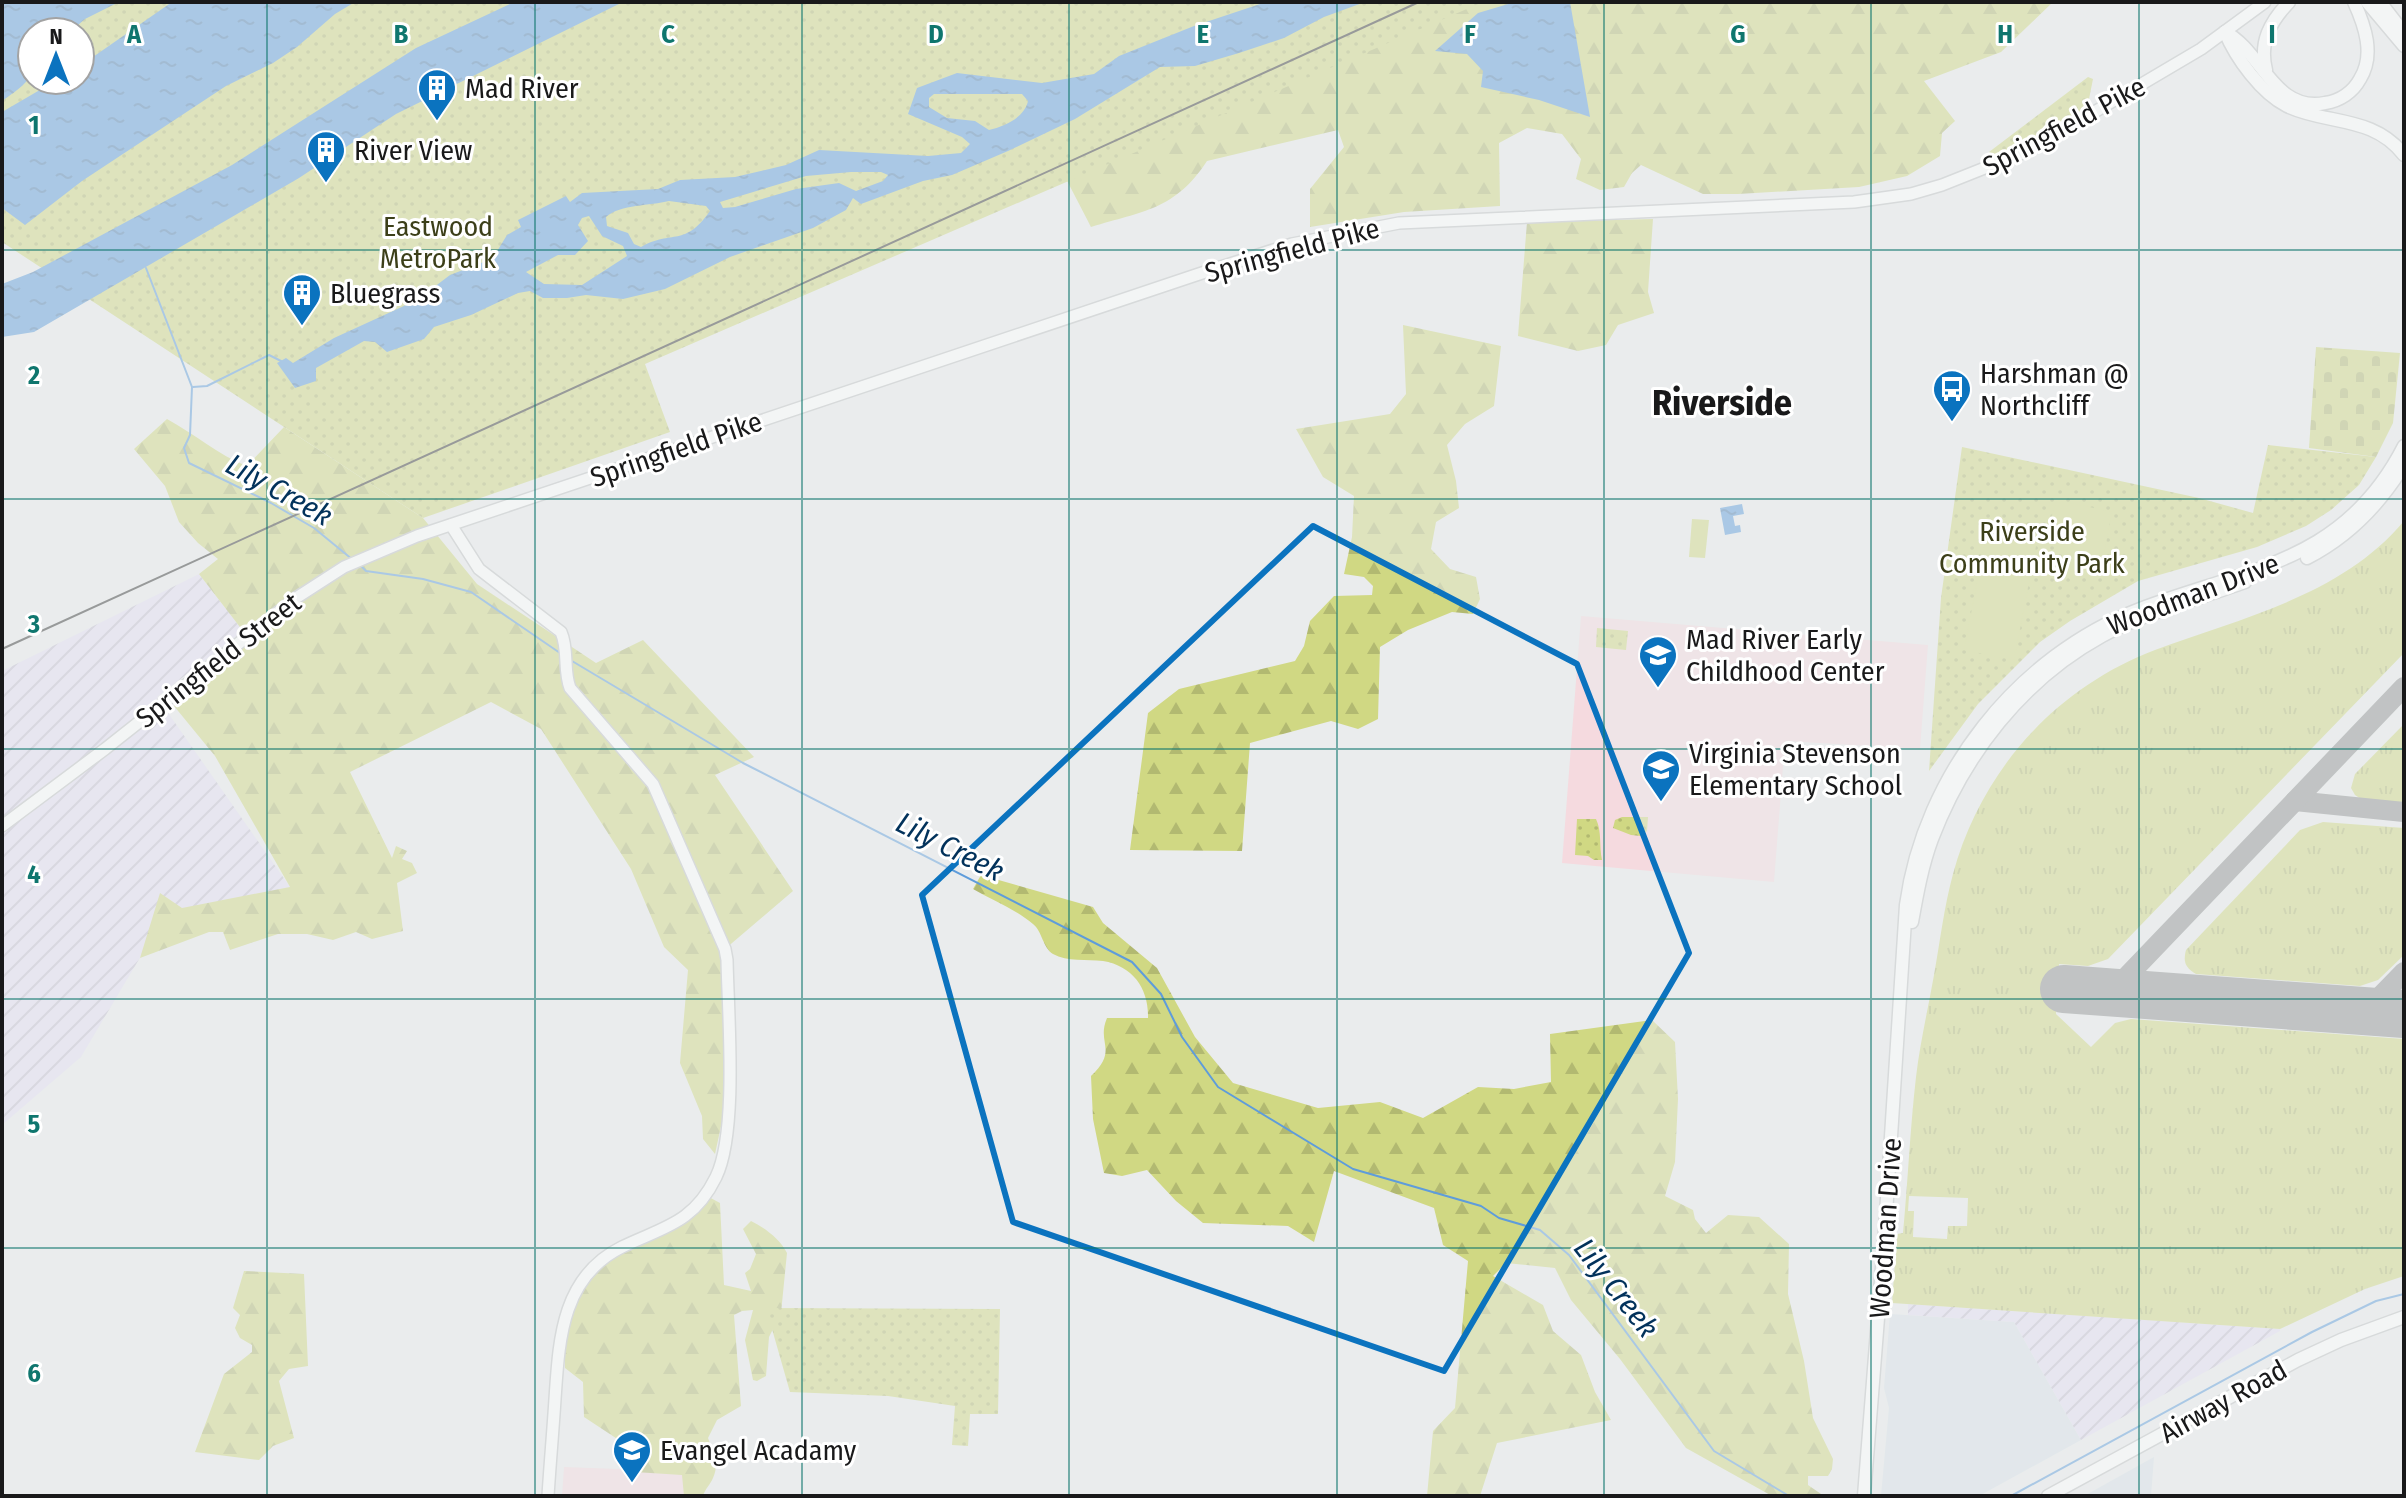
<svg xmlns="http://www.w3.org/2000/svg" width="2406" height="1498" font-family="'Fira Sans Condensed',sans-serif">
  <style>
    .built { fill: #d9e1e8 }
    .industrial { fill: url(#industrial-furrows) }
    .education { fill: #f5dadf }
    .grass { fill: url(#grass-tufts); fill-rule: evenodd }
    .forest { fill: url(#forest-firs) }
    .cemetery { fill: url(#cemetery-stones) }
    .park { fill: url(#park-dots); fill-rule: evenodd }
    .pitch { fill: #d0d883 }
    .water { fill: url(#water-ripples); fill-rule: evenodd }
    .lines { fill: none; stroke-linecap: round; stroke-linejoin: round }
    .stream { stroke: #5e9cdb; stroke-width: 2 }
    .taxiway { stroke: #909192; stroke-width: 20 }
    .runway { stroke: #909192; stroke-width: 48 }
    .secondary-casing { stroke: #c2c3c5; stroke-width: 14 }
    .primary-casing { stroke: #c2c3c5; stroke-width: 15 }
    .secondary { stroke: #fff; stroke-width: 11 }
    .primary { stroke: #fff; stroke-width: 12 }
    .rail { stroke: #363637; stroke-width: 2 }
    .marked { fill: none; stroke: #0b73bf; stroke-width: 6; stroke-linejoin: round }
    .grid { fill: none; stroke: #0f766e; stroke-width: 2; stroke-opacity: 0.55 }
    .labels { text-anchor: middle; stroke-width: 6; stroke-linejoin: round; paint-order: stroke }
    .poi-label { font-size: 28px; fill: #19191a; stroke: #fff; text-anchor: start }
    .street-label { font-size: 28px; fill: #19191a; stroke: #fff }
    .park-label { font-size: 28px; fill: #3c3f19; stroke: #fff }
    .water-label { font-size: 30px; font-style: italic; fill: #02325b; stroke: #fff }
    .district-label { font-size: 36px; font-weight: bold; fill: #19191a; stroke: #fff }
    .grid-label { font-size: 26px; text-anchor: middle; font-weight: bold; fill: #0f766e; stroke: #fff; stroke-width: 6; stroke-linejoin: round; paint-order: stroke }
  </style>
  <defs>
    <pattern id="industrial-furrows" width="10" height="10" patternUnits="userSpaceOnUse" patternTransform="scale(2)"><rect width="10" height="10" fill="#e5def3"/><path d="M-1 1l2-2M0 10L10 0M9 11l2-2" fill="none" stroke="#c4bed0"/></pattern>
    <pattern id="grass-tufts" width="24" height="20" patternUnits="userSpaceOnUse" patternTransform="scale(2)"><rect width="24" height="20" fill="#d0d883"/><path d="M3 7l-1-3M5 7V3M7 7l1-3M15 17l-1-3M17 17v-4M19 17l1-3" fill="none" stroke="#b2b971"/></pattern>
    <pattern id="forest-firs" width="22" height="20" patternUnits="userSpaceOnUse" patternTransform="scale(2)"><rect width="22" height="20" fill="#d0d883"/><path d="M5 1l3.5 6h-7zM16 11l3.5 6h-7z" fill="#b2b971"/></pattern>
    <pattern id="cemetery-stones" width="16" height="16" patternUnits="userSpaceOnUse" patternTransform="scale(2)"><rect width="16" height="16" fill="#d0d883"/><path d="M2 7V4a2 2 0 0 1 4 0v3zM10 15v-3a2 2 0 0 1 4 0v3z" fill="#b2b971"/></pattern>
    <pattern id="park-dots" width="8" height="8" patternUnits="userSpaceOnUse" patternTransform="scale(2)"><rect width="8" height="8" fill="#d0d883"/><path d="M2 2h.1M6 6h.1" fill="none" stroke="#b2b971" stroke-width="1.8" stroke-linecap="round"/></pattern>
    <pattern id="water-ripples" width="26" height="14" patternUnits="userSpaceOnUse" patternTransform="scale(2)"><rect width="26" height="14" fill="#5e9cdb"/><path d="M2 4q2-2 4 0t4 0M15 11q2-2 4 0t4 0" fill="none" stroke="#4d7eb1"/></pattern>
  </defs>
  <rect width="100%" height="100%" fill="#eaeced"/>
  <g class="built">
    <path d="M1890 1314 2014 1322 2081 1440 1979 1496H1881L1889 1408 1884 1388Z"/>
    <path d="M2154 1457 2151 1496H2084Z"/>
  </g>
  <g class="industrial">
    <path d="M199 574 243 631 157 697 290 887 157 929 81 1057 2 1125V671Z"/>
    <path d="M1908 1304 2280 1329V1331L2081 1440 2014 1322 1908 1315Z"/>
  </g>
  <g class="education">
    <path d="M1581 616 1928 645 1920 749 1785 741 1774 882 1562 863Z"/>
    <path d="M564 1467 703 1472 701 1496H562Z"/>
  </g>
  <g class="grass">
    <path d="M2404 521V653L2108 959 2088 966 2059 964 2056 1014 2091 1047 2115 1023 2131 1019 2404 1039V1276L2365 1289 2280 1329 1892 1303 1897 1234 1903 1233C1908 1181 1910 1129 1916 1077 1920 1043 1928 1009 1934 975 1940 942 1944 907 1953 874 1981 771 2055 688 2155 650 2243 617 2341 596 2404 521ZM1909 1196 1968 1198 1967 1226H1948L1947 1239 1913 1237 1914 1211H1908Z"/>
    <path d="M2404 724V804L2364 801 2355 795 2351 788 2355 774Z"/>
    <path d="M2323 822 2404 828V955L2378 980 2360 986 2196 974C2185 967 2183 962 2186 950L2300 830Z"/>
  </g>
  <g class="forest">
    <path d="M1432 2H2053L2001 52 1924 81 1955 121 1942 133 1940 156 1907 176 1859 187 1738 194H1703L1641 165 1632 173 1624 187 1600 190 1576 179 1581 159 1562 134 1527 128 1499 143 1500 206 1404 212 1310 227V189L1344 147 1338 130 1207 161C1175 210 1143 211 1091 227L1062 171Z"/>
    <path d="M1653 219 1648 292 1654 313 1618 325 1606 345 1578 351 1518 336 1527 222Z"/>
    <path d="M1403 325 1501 346 1494 406 1465 424 1447 445 1456 481 1459 508 1436 522 1431 549 1450 569 1476 577 1480 599 1473 614 1452 612 1408 630 1380 647 1378 719 1358 729 1331 721 1250 743 1242 851 1130 850 1148 713 1179 689 1295 661 1304 646 1310 621 1334 596 1372 595 1373 586 1364 577 1344 574 1352 537 1354 496 1323 477 1296 429 1390 414 1406 394Z"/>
    <path d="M167 419C195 434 218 455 247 466L284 427 423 518 477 584 596 663 643 640 754 757 715 775 793 891 725 949 728 1094 715 1154 703 1139 702 1116 680 1063 688 970 664 947 631 869 541 729 491 702 350 772 392 858 396 846 407 851 402 859 412 863 417 873 397 883 403 931 372 939 356 932 333 940 307 934H278L230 950 223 932H209L140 958 160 893 182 908 290 887 215 756 174 706 243 631 199 574 218 559 198 543 179 522 165 486 134 449Z"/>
    <path d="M981 875 1093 907 1103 923 1157 968 1195 1037 1233 1083 1318 1108 1380 1102 1423 1118 1478 1087 1514 1089 1551 1082 1550 1034 1652 1020 1675 1042 1678 1099 1675 1162 1665 1196 1693 1210 1695 1219 1706 1233 1728 1215 1759 1217 1789 1244 1788 1294 1804 1361 1813 1418 1833 1459 1832 1469 1828 1476H1808V1485L1824 1496H1772L1686 1448 1620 1359 1571 1300 1555 1268 1506 1263 1493 1276 1543 1305 1553 1331 1581 1355 1595 1392 1611 1420 1497 1443 1480 1496H1427L1433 1431 1455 1408 1468 1261 1443 1245 1434 1208 1334 1171 1314 1242 1288 1226 1203 1223 1176 1201 1147 1170 1122 1176 1104 1173 1093 1119 1091 1076C1119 1049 1096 1044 1107 1018H1148C1149 989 1133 966 1103 961 1087 959 1067 962 1053 954 1043 948 1042 931 1033 924 1015 909 992 900 973 889Z"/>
    <path d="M705 1195 720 1203 724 1285 751 1291 745 1273 750 1269 756 1254 743 1229 751 1221C765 1228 780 1239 787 1253L781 1313 769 1337 766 1376 757 1381 753 1380 745 1340 753 1310 742 1311 734 1315 741 1406 717 1420 708 1438C713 1451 720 1463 713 1478 710 1485 705 1489 703 1496H684L682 1475 635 1472 634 1450 584 1417 583 1382 565 1368V1313L596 1265 659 1233Z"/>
    <path d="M244 1271 304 1274 308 1366 289 1369 279 1381 294 1438 273 1446 259 1460 195 1452 224 1374 252 1352V1345L240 1338 235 1328 240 1315 233 1308Z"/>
  </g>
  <path class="cemetery" d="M2316 347 2400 353 2393 423 2376 457 2309 448Z"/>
  <g class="park">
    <path d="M2 2H1483L645 364 670 432 423 518 2 242ZM32 32H80V80H32Z"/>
    <path d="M2088 77 2093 79 2089 99 2077 115 2001 155 1992 158 1989 152Z"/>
    <path d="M2268 445 2376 457 2359 485 2331 510 2306 526 2257 547 2138 581 2070 621 2040 642 1978 704 1929 771 1941 598 1962 447 2199 498 2253 513Z"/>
    <path d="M1597 628 1628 631 1626 650 1596 647Z"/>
    <path d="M1622 817H1648L1647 831 1641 836 1631 835 1613 828 1615 820Z"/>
    <path d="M1577 819H1596C1602 831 1599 846 1602 860H1594L1588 856 1575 855Z"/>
    <path d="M766 1308 1000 1309 998 1414H970L968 1446 952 1445 955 1406 888 1396 790 1392Z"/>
  </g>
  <g class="pitch">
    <path d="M2057 500 2112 512 2101 569C2079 564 2051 552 2050 526 2050 518 2055 508 2057 500Z"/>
    <path d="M1692 519 1709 520 1705 558 1689 557Z"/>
    <path d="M1986 537 2036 546 2014 660 1964 650Z"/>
  </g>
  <g class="water">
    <path d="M2 2H119L85 19 70 32H32C32 76 40 75 2 101Z"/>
    <path d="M172 2H355L335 14 297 47 273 63 226 86 82 181 25 225 2 208V112L57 80H80V66Z"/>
    <path d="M514 2H623L396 114 299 178 34 332 2 337V284L33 272 232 165 416 48Z"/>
    <path d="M1266 2H1365L1324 17 1284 38 1239 53 1195 66 1160 67 1075 119 1008 151 952 175 923 181 861 204 853 198 846 210 813 228 730 257 665 289 623 299 586 295 567 298H543L530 291 518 293 471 315 434 327 424 339 387 352 375 342 364 341 316 368V381L295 388 277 363 286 358 293 363 334 338 417 300 450 275 486 261 496 253 507 235 521 227 518 220 566 196 570 202 582 193 658 189 680 180 735 177 786 165 819 150 928 156 961 153 970 144 962 137 908 114 917 88 957 73 1042 83 1094 74 1119 56 1194 26ZM934 94H1022L1028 101C1024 118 1005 126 989 130L975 121 947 118 929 107V98ZM851 172H881L888 175 883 181 856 191 839 183 796 189 735 207 723 208 720 202 806 176ZM669 201 706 206 710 211C684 248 673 229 641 247L634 244 628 233 607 226 606 217C621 204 650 206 669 201ZM589 216 602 236 623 246 627 256 582 285 544 284 526 272 558 255H575L588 241 578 225 582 218Z"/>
    <path d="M1515 2H1570L1590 117 1539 100 1481 87 1483 71 1467 54 1435 51 1478 13Z"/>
    <path d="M1742 504 1744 514 1733 516 1735 526 1740 525 1741 532 1725 535 1720 508Z"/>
  </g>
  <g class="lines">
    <g class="stream">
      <path d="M146 268 192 387 190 435 184 448 189 463 271 503 314 528 353 560"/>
      <path d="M193 387 207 386 269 355 281 361"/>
      <path d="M361 566 366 571 423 579 471 592 560 653"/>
      <path d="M572 661 743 763 1132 962 1161 994 1182 1037 1218 1087 1353 1169 1481 1206 1499 1218 1540 1230 1569 1255 1714 1451 1789 1496"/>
      <path d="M2011 1496 2312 1332 2376 1301 2404 1294"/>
    </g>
    <g class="taxiway">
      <path d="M2295 801 2404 812"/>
      <path d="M2111 993 2404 687"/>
      <path d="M2366 1011 2404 972"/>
    </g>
    <path class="runway" d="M2064 989 2404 1014"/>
    <g class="secondary-casing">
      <g id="secondary">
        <path d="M451 525 479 569 561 632C569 650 563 670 570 688L653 784 725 949 727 960C728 1014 738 1132 716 1177 693 1224 663 1227 622 1247 561 1277 559 1341 555 1399 553 1431 550 1464 548 1496"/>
        <path d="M2 826 105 749 296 598 344 567 417 536 1199 274 1292 244 1399 223 1854 202 1911 194 1942 185 2030 150 2201 49 2265 2"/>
      </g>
    </g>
    <g class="primary-casing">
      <g id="primary">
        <path d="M2367 2 2404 46"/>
        <path d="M2380 2 2404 33"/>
        <path d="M2225 32C2262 51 2274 113 2325 103 2340 101 2353 92 2360 79 2375 55 2365 26 2354 2"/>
        <path d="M2225 32C2236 58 2261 93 2287 106 2327 125 2373 115 2404 155"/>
        <path d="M2266 70C2259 42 2270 22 2289 2"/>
        <path d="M2307 558C2348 537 2380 504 2404 465"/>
        <path d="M1912 922C1917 894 1922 866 1932 839 1964 755 2022 680 2102 636 2146 612 2198 599 2245 582"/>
        <path d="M1864 1496 1885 1229 1906 905C1924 775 2017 656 2140 609 2249 568 2345 562 2404 446"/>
        <path d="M2048 1496 2298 1360 2341 1340 2404 1317"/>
      </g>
    </g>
    <use href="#secondary" class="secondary"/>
    <use href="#primary" class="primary"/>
    <path class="rail" d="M2 649 1419 2"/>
  </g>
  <path d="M0 0H2406V1498H0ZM1313 526 1577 664 1689 953 1444 1371 1013 1222 922 895Z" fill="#eaeced" fill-opacity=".55" fill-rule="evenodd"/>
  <path class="marked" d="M1313 526 1577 664 1689 953 1444 1371 1013 1222 922 895Z"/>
  <path class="grid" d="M267 2V1496M535 2V1496M802 2V1496M1069 2V1496M1337 2V1496M1604 2V1496M1871 2V1496M2139 2V1496M2 250H2404M2 499H2404M2 749H2404M2 999H2404M2 1248H2404"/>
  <defs>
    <g id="building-pin" transform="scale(2)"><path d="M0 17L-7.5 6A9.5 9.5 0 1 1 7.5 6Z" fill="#0b73bf" stroke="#fff"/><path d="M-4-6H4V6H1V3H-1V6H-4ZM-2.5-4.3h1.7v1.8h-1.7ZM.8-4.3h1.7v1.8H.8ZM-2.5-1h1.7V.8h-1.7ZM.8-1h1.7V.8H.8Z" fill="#fff"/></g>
    <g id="bus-pin" transform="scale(2)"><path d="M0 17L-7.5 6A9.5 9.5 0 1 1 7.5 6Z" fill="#0b73bf" stroke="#fff"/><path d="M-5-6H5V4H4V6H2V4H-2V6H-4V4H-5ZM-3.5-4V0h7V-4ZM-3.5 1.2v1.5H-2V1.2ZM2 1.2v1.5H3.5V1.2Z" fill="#fff"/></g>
    <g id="school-pin" transform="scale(2)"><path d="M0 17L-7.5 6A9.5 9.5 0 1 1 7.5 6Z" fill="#0b73bf" stroke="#fff"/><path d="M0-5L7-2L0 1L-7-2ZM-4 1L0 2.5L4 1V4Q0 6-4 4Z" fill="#fff"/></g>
  </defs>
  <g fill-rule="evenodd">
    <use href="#building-pin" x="437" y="88"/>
    <use href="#building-pin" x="326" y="150"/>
    <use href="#building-pin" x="302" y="293"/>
    <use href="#bus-pin" x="1952" y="389"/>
    <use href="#school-pin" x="1658" y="655"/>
    <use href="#school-pin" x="1661" y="769"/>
    <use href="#school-pin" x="632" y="1450"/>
  </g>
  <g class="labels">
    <g class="poi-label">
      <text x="465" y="98">Mad River</text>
      <text x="354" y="160">River View</text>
      <text x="330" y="303">Bluegrass</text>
      <text x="1980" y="383">Harshman @<tspan x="1980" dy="32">Northcliff</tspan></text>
      <text x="1686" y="649">Mad River Early<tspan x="1686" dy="32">Childhood Center</tspan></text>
      <text x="1689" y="763">Virginia Stevenson<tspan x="1689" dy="32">Elementary School</tspan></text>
      <text x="660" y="1460">Evangel Acadamy</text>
    </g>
    <g class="street-label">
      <text transform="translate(2064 126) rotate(-28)" y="10">Springfield Pike</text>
      <text transform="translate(1292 250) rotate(-15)" y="10">Springfield Pike</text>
      <text transform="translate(676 449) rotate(-19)" y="10">Springfield Pike</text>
      <text transform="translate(2193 594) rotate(-21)" y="10">Woodman Drive</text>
      <text transform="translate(218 660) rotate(-38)" y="10">Springfield Street</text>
      <text transform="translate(1885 1228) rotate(-86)" y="10">Woodman Drive</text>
      <text transform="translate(2223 1401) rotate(-29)" y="10">Airway Road</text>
    </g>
    <g class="park-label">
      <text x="438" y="236">Eastwood<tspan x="438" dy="32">MetroPark</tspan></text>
      <text x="2032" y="541">Riverside<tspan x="2032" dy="32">Community Park</tspan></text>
    </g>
    <g class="water-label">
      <text transform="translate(279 490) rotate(29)" y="10">Lily Creek</text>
      <text transform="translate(950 847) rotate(27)" y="10">Lily Creek</text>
      <text transform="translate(1616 1288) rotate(52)" y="10">Lily Creek</text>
    </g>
    <g class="district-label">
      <text x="1722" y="415">Riverside</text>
    </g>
  </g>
  <g class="grid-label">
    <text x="134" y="43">A</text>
    <text x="401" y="43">B</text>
    <text x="668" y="43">C</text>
    <text x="936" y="43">D</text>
    <text x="1203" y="43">E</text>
    <text x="1470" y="43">F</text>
    <text x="1738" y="43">G</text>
    <text x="2005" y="43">H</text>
    <text x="2272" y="43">I</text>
    <text x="34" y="134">1</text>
    <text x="34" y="384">2</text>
    <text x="34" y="633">3</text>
    <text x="34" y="883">4</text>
    <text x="34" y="1133">5</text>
    <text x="34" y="1382">6</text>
  </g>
  <rect width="2406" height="1498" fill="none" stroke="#19191a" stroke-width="8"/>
  <g transform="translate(56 56)"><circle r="38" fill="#ffffff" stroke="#a3a3a3" stroke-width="2"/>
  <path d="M0-6L14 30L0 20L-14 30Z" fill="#0b73bf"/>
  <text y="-12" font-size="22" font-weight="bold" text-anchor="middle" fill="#19191a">N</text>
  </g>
</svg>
